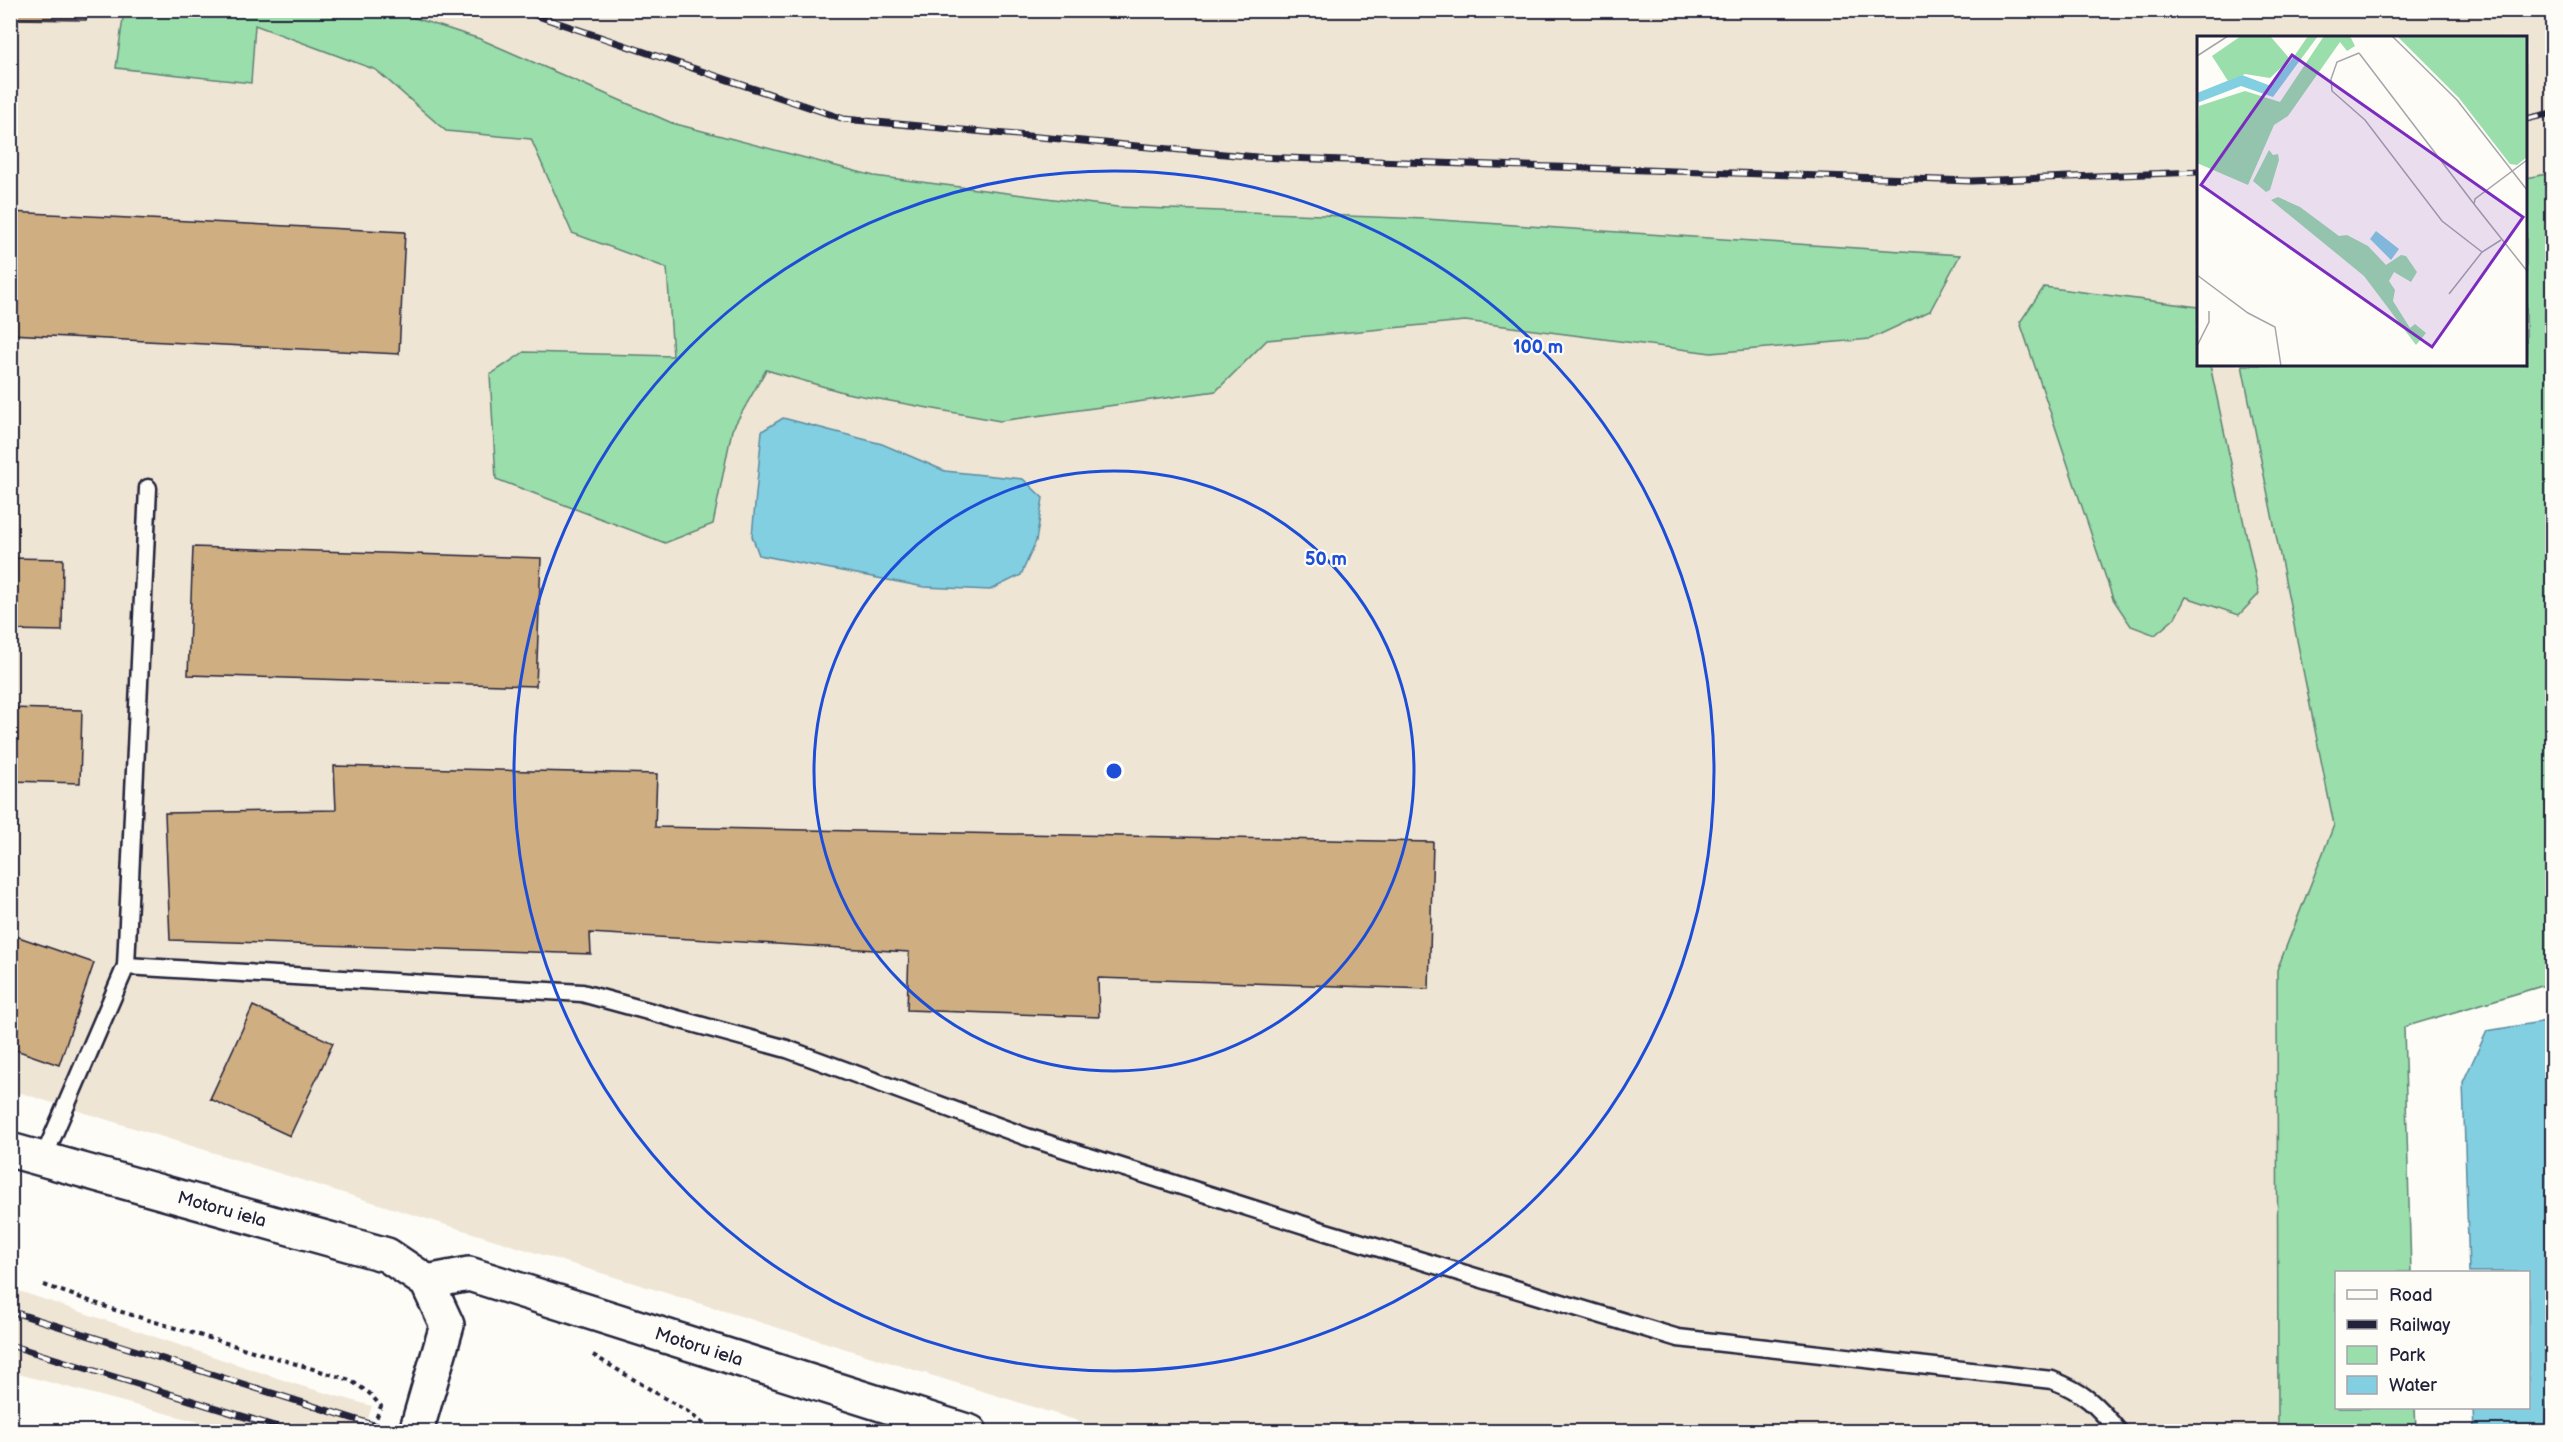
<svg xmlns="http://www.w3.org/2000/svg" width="2563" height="1442" font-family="'Balsamiq Sans',sans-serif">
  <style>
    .built { fill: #efe5d4 }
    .green { fill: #99deab; stroke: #5e8073; stroke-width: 1.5 }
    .water { fill: #82cfe1; stroke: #5c8a9f; stroke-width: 1.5 }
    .building { fill: #cfae82; stroke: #22223b; stroke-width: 1.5 }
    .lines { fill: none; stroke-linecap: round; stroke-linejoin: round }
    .lane-casing { stroke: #22223b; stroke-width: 21 }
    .street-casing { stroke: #22223b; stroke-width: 38 }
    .path { stroke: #22223b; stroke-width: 4; stroke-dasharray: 4.5 4.5; stroke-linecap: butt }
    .lane { stroke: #fdfcf7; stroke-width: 16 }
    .street { stroke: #fdfcf7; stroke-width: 33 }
    .rail-casing { stroke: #22223b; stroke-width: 7 }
    .rail { stroke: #fdfcf7; stroke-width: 4.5; stroke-dasharray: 14; stroke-linecap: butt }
    .ring { fill: none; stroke: #1d4ed8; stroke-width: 3 }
    .labels { text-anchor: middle; stroke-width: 4.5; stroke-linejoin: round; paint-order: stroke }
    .street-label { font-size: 18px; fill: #22223b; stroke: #fdfcf7 }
    .inset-road { fill: none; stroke: #a5a5ac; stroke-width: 1.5 }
    .view { fill: #7b2cbf; fill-opacity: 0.15; stroke: #7b2cbf; stroke-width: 3 }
    .inset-edge { fill: none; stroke: #22223b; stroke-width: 3 }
    .centre { fill: #1d4ed8; stroke: #fdfcf7; stroke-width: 3 }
    .ring-label { font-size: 18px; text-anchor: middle; font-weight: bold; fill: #1d4ed8; stroke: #fdfcf7; stroke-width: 4.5; stroke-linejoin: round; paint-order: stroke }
  </style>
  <rect width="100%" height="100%" fill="#fdfcf7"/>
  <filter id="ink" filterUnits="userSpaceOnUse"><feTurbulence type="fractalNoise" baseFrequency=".0167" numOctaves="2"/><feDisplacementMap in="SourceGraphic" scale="12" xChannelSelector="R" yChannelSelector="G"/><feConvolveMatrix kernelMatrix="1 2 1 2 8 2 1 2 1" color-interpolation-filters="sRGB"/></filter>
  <g filter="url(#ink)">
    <g class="built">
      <path d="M10 11H2552V173L2526 178V38H2198V364L2242 365 2334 825 2277 971 2278 1431H1111L11 1090Z"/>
      <path d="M10 1288 298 1385 372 1406 364 1431H232L11 1372Z"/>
    </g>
    <g class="green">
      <path d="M124 11H393L480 39 672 123 874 176 1117 207 1426 219 1960 255 1930 311 1870 339 1711 353 1465 321 1267 340 1216 391 1000 421 846 393 766 370 732 430 713 524 665 543 496 479 490 375 524 352 673 356 667 268 572 233 531 139 446 131 376 70 255 25 251 83 116 68Z"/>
      <path d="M2552 173V983L2404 1027 2411 1272H2336V1408H2415L2416 1431H2278L2277 970 2334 825 2242 365 2526 364V178Z"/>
      <path d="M2044 287 2198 307V364L2210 365 2259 594 2239 615 2186 597 2175 618 2155 635 2131 626 2113 599 2020 322Z"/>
    </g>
    <g class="water">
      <path d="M783 418 882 444 945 471 1023 479 1043 498 1036 541 1021 575 990 590 924 587 759 555 752 536 762 431Z"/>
      <path d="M2552 1020 2551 1376 2544 1431H2474L2473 1408H2528V1272H2469L2463 1082 2487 1031Z"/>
    </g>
    <g class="building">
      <path d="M10 10H87L86 20 10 19Z"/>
      <path d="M10 212 405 232 399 354 10 334Z"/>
      <path d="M193 547 541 558 536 686 188 675Z"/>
      <path d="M10 558 63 559 62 631 10 630Z"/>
      <path d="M10 708 82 710 80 783 10 781Z"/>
      <path d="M334 766 657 774 655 827 1433 842 1429 989 1098 978 1099 1017 907 1010 909 952 590 933 591 954 170 940 165 813 336 810Z"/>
      <path d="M10 934 94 963 59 1065 10 1048Z"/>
      <path d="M253 1006 333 1043 290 1136 210 1099Z"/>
    </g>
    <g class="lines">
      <g class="lane-casing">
        <g id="lane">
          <path d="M126 966 582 993 787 1049 1027 1137 1326 1232 1678 1338 2052 1380C2084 1392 2097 1405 2119 1432"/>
          <path d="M43 1159 126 966 148 488"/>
        </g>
      </g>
      <g class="street-casing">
        <g id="street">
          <path id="s1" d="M10 1150 387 1255 427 1282 447 1325 416 1432"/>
          <path id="s2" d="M427 1282 469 1274 970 1432"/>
        </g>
      </g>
      <g class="path">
        <path d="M44 1285 115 1310 350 1380 369 1393 381 1406 371 1432"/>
        <path d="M593 1355 688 1412 714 1432"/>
      </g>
      <use href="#lane" class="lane"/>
      <use href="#street" class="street"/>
      <g class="rail-casing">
        <g id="rail">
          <path d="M520 10 844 119 1257 157 1971 181 2198 172"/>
          <path d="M2526 119 2552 113"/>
          <path d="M10 1311 396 1432"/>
          <path d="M10 1345 294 1432"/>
        </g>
      </g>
      <use href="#rail" class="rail"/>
    </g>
  </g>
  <g class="ring">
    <circle cx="1114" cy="771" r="300"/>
    <circle cx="1114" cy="771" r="600"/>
  </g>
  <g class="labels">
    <g class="street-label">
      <text dy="6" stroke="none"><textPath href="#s1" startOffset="220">Motoru iela</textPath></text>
      <text dy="6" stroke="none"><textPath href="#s2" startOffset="284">Motoru iela</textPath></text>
    </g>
  </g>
  <g transform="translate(2197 36)">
    <rect width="330" height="330" fill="#fdfcf7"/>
    <path d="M44 0H73L93 23 73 42 48 38 31 45 15 20ZM111 0H121L104 23 98 19ZM127 0H153L158 10 150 15 143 6 91 80 77 89 51 149 0 127 2 70 48 55 83 66ZM200 0H330V121L320 129 313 128 262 62ZM72 114 76 119 81 118 82 124 73 154 69 156 56 145ZM81 161 103 171 142 200 150 199 171 210 189 229 204 219 209 220 220 236 214 246 197 236 192 245 198 254 196 265 213 292 218 288 229 297 219 309 167 240 74 164Z" fill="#99deab"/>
    <path d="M98 19 104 23 76 61 44 50 0 67V57L45 39 74 50ZM179 195 202 213 194 224 173 203Z" fill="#82cfe1"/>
    <path class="inset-road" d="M195 0 260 64 330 154M162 17 140 26 134 43 135 55 168 84 245 185 285 216M162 17 277 168M0 20 31 0M330 124 278 163 277 168 330 235M0 239 51 277 78 291 84 330M252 258 285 216 304 204M0 310 12 286V275"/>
    <path class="view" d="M95 19 326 181 235 311 4 149Z"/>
    <rect width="330" height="330" class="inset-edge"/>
  </g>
  <circle cx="1114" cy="771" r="9" class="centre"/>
  <g class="ring-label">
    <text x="1538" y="353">100 m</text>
    <text x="1326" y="565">50 m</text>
  </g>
  <rect width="2563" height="1442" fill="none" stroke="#fdfcf7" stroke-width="36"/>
  <rect x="18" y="18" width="2527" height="1406" fill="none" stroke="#22223b" stroke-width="2" filter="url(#ink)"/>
  <rect x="2335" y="1271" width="195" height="138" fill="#fdfcf7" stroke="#a5a5ac" stroke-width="1.5"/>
  <rect x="2347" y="1290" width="30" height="9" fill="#fdfcf7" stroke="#a5a5ac" stroke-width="1.5"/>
  <text x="2389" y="1301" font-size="18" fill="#22223b">Road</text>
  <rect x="2347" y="1320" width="30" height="9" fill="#22223b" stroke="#a5a5ac" stroke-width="1.5"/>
  <text x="2389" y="1331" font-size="18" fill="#22223b">Railway</text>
  <rect x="2347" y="1346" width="30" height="18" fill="#99deab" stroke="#a5a5ac" stroke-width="1.5"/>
  <text x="2389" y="1361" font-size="18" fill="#22223b">Park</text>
  <rect x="2347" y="1376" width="30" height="18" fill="#82cfe1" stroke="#a5a5ac" stroke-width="1.5"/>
  <text x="2389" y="1391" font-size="18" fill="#22223b">Water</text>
</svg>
